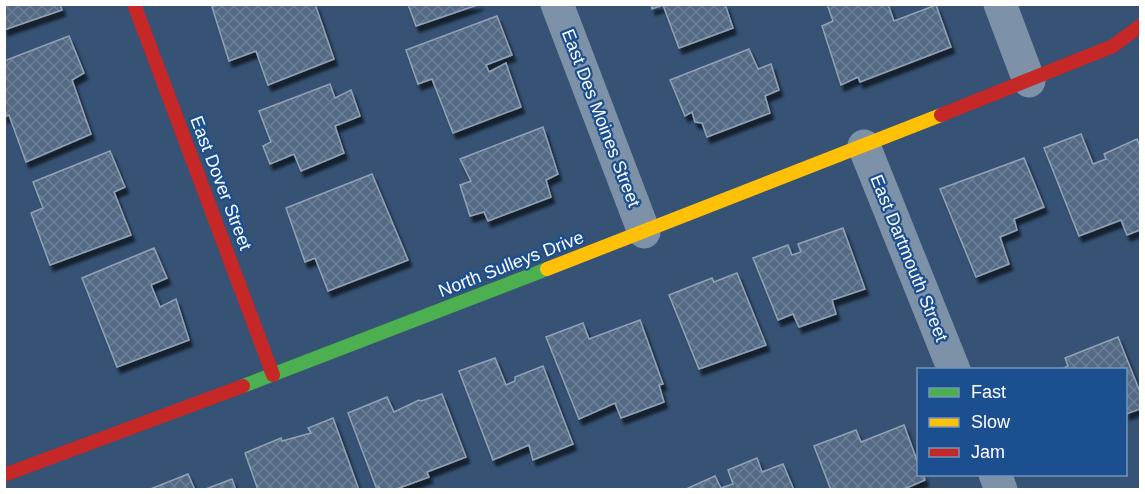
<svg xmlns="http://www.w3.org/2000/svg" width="1145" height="494" font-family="Helvetica,sans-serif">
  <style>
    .building { fill: url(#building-cross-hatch); stroke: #92a2b6; stroke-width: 1.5; filter: url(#shadow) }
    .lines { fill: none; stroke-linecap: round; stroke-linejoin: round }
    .street { stroke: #7d92a8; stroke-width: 33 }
    .fast { stroke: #4caf50; stroke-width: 14 }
    .slow { stroke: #ffc107; stroke-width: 14 }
    .jam { stroke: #c62828; stroke-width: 14 }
    .labels { text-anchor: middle; stroke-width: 4.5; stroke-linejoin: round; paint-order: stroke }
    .street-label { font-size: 18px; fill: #fff; stroke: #1b4f8f }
  </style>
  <defs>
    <pattern id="building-cross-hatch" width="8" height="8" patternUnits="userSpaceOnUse" patternTransform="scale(1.5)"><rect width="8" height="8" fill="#526984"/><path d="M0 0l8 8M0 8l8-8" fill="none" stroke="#6c8096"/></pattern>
    <filter id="shadow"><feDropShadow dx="3.5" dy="6" stdDeviation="1.5" flood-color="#0009"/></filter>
  </defs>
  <rect width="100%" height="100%" fill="#365274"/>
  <g class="building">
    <path d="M4 4H60L62 10 4 30Z"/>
    <path d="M218 4H315L334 59 268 85 256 51 229 61 212 7Z"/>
    <path d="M408 4H480L416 26Z"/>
    <path d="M651 4H725L733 28 679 48 663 5 652 9Z"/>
    <path d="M827 4H888L894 21 936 5 951 47 860 82 858 77 841 85 822 26 833 21Z"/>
    <path d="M497 16 512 55 486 65 489 72 506 63 521 107 453 133 432 79 418 84 406 50Z"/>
    <path d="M69 36 84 73 72 80 91 134 26 162 9 115 4 117V61Z"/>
    <path d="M749 49 758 69 771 64 779 90 765 96 770 113 707 137 702 123 695 122 692 112 685 116 670 80Z"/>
    <path d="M330 84 335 98 351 90 360 116 335 126 344 153 301 171 294 154 270 164 263 146 271 142 259 111Z"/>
    <path d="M543 127 558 174 546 180 551 197 488 221 484 212 470 216 460 185 471 181 460 159Z"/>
    <path d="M1081 134 1093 164 1106 159 1104 154 1137 139 1140 147V230L1127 235 1121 220 1079 236 1044 148Z"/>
    <path d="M110 151 125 187 114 192 131 235 50 265 31 213 43 208 33 182Z"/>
    <path d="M1024 158 1044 207 1014 219 1017 230 1000 237 1009 264 976 277 940 189Z"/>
    <path d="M372 174 408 260 328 291 315 258 305 262 286 208Z"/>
    <path d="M843 228 865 289 832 300 836 314 799 327 793 314 778 320 753 258 788 245 792 255 801 252 798 244Z"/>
    <path d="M154 248 167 278 151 285 160 307 176 299 189 340 117 367 82 278Z"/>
    <path d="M737 273 766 345 699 369 669 295 712 278 714 282Z"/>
    <path d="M640 320 663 384 659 385 664 402 621 418 615 403 579 419 546 337 583 323 589 339Z"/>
    <path d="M1118 337 1140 392V409L1126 414V370H1060L1068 366 1065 358Z"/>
    <path d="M495 358 506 385 515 381V377L543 366 573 444 533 460 529 445 493 460 459 371Z"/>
    <path d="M442 394 466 457 427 472 429 477 394 490H380L379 487H376L348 413 387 397 394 412 419 400 421 401Z"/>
    <path d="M333 418 359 490H258L245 453 281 438 282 441 311 433 308 428Z"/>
    <path d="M904 425 918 463V474H923L925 480 902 490H831L814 446 856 430 861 442Z"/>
    <path d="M757 458 762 472 783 464 794 490H684L715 476 721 488 733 484 728 470Z"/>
    <path d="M188 474 195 490H148Z"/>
    <path d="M232 479 236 490H203Z"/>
  </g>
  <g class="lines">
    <g class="street">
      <path d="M557 4 644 232"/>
      <path d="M1000 4 1029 81"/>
      <path d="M864 146 954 370"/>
      <path d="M995 474 1001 490"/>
    </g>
    <path class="fast" d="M243 386 547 269"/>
    <path class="slow" d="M547 269 941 115"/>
    <g class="jam">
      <path d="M134 4 273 375"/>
      <path d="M941 115 1113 46 1140 26"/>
      <path d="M4 475 243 386"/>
    </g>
  </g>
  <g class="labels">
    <g class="street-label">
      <text transform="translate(601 118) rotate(69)" y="6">East Des Moines Street</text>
      <text transform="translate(221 183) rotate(69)" y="6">East Dover Street</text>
      <text transform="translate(909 258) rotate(68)" y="6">East Dartmouth Street</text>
      <text transform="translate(511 264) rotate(-21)" y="6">North Sulleys Drive</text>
    </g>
  </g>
  <rect width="1145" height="494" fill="none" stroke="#ffffff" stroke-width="12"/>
  <rect x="917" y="368" width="210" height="108" fill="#1b4f8f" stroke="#7695bc" stroke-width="1.5"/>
  <rect x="929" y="388" width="30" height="9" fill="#4caf50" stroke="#7695bc" stroke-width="1.5"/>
  <text x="971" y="398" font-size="18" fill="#ffffff">Fast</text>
  <rect x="929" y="418" width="30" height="9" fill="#ffc107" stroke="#7695bc" stroke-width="1.5"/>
  <text x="971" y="428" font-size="18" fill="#ffffff">Slow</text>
  <rect x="929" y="448" width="30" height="9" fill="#c62828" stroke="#7695bc" stroke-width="1.5"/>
  <text x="971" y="458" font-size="18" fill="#ffffff">Jam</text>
</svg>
